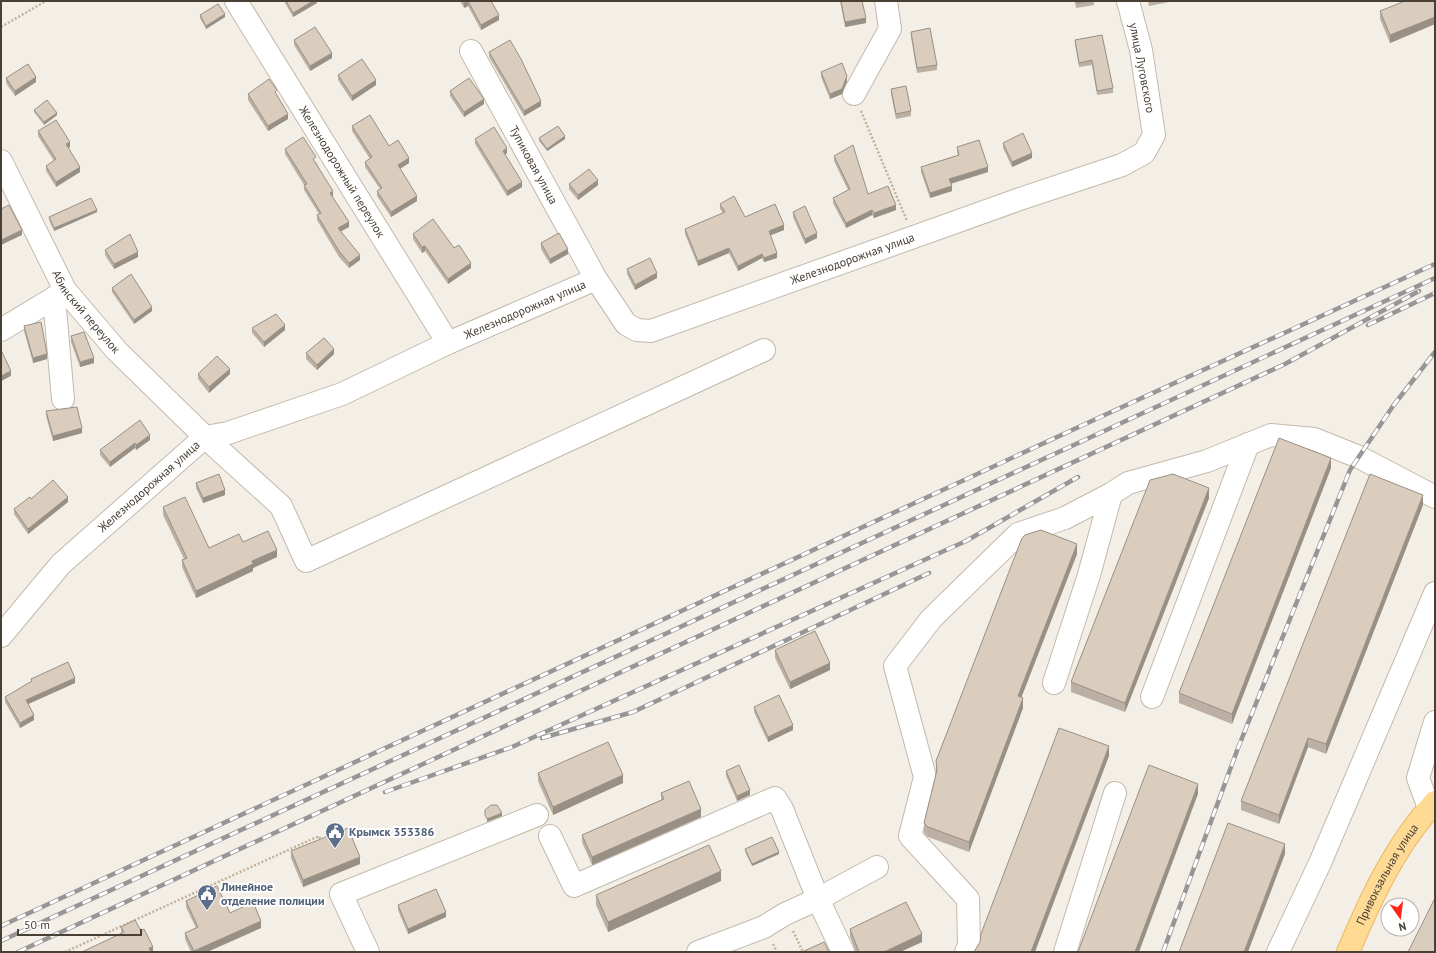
<svg xmlns="http://www.w3.org/2000/svg" width="1436" height="953" font-family="'PT Sans',sans-serif">
  <style>
    .lines { fill: none; stroke-linecap: round; stroke-linejoin: round }
    .minor-casing { stroke: #c3b9ab; stroke-width: 24 }
    .major-casing { stroke: #ebb85d; stroke-width: 24 }
    .path { stroke: #c3b199; stroke-width: 2.5; stroke-dasharray: 2 2; stroke-linecap: butt }
    .minor { stroke: #fff; stroke-width: 22 }
    .major { stroke: #ffda95; stroke-width: 22 }
    .rail-casing { stroke: #969696; stroke-width: 4.5 }
    .rail { stroke: #fff; stroke-width: 3; stroke-dasharray: 9; stroke-linecap: butt }
    .wall { fill: #bbb0a3 }
    .shaded-wall { fill: #999085 }
    .building { fill: #dacdbe; stroke: #999085 }
    .labels { text-anchor: middle; stroke-width: 4; stroke-linejoin: round; paint-order: stroke }
    .street-label { font-size: 12px; fill: #483f35; stroke: #fff }
    .service-label { font-size: 12px; font-weight: bold; fill: #4e5e75; stroke: #fff; text-anchor: start }
  </style>
  <rect width="100%" height="100%" fill="#f4efe6"/>
  <g class="lines">
    <g class="minor-casing">
      <g id="minor">
        <path id="s1" d="M236 1 448 343"/>
        <path id="s2" d="M471 51 596 279"/>
        <path d="M854 94 890 29 886 1"/>
        <path id="s3" d="M1 161 65 290 117 351 205 437 281 506 306 561 764 350"/>
        <path d="M54 298 63 399"/>
        <path d="M1 330 54 298 64 290"/>
        <path id="s4" d="M1 636 61 564 205 437 228 433 342 394 448 343 596 279 626 324 637 330 651 331 1017 200 1122 165 1144 153 1154 135 1141 50 1128 1"/>
        <path d="M1054 683 1089 575 1111 494"/>
        <path d="M1152 697 1248 444"/>
        <path d="M1429 808 1418 778 1435 722"/>
        <path d="M550 836 574 886 775 798 782 809 818 899 843 952"/>
        <path d="M368 952 341 894 537 815"/>
        <path d="M698 952 764 927 785 914 818 899 877 867"/>
        <path d="M966 952 969 946 968 899 910 836 925 777 895 666 931 619 1018 534 1065 518 1111 494 1128 483 1207 461 1271 435 1314 439 1359 457 1435 497"/>
        <path d="M1065 952 1115 793"/>
        <path d="M1278 952 1320 863 1435 593"/>
      </g>
    </g>
    <g class="major-casing">
      <g id="major">
        <path id="s5" d="M1348 952C1371 898 1395 845 1435 802"/>
      </g>
    </g>
    <g class="path">
      <path d="M1 27 46 1"/>
      <path d="M861 111 907 221"/>
      <path d="M793 931 803 952"/>
      <path d="M773 944 777 952"/>
      <path d="M65 952 319 836 321 841"/>
    </g>
    <use href="#minor" class="minor"/>
    <use href="#major" class="major"/>
    <g class="rail-casing">
      <g id="rail">
        <path d="M1368 325 1435 293"/>
        <path d="M542 738 633 712 929 573"/>
        <path d="M385 792 512 747 966 541 1078 477"/>
        <path d="M1 926 1109 413 1435 264"/>
        <path d="M1 941 1435 278"/>
        <path d="M18 952 1285 364 1419 291"/>
        <path d="M1163 952 1238 748 1350 470 1393 406 1435 352"/>
      </g>
    </g>
    <use href="#rail" class="rail"/>
  </g>
  <g class="wall">
    <path d="M284 1H317V3L293 17Z"/>
    <path d="M460 1H484L499 20 481 30 468 6 464 8Z"/>
    <path d="M840 1H862L866 23 845 27Z"/>
    <path d="M1075 1H1094V5L1076 8Z"/>
    <path d="M1148 1H1169V2L1149 6Z"/>
    <path d="M1435 1V24L1390 43 1380 19V11Z"/>
    <path d="M200 15 225 17 206 29 200 18Z"/>
    <path d="M911 32 937 65V70L917 73 911 37Z"/>
    <path d="M1102 35 1113 88V93L1097 95 1092 65 1079 67 1075 44V40Z"/>
    <path d="M294 40 332 58 310 71 294 45Z"/>
    <path d="M489 52 541 106 524 116 489 57Z"/>
    <path d="M821 72 847 81 842 94 830 99 821 77Z"/>
    <path d="M338 75 376 85 352 101 338 80Z"/>
    <path d="M6 78 36 82 15 96 6 83Z"/>
    <path d="M891 89 911 111V116L896 119 891 94Z"/>
    <path d="M450 91 484 104 464 117 450 96Z"/>
    <path d="M248 94 277 95 288 119 268 131 248 100Z"/>
    <path d="M34 110 57 115 44 125 34 112Z"/>
    <path d="M352 126 389 146 409 163 400 169 417 201 391 217 377 196V191L380 189 365 167V162L370 159 352 131Z"/>
    <path d="M38 131 70 147 68 148 80 172 56 187 46 171V166L54 161 38 136Z"/>
    <path d="M539 138 565 139 547 151 539 141Z"/>
    <path d="M475 139 507 153 505 155 522 187 507 196 475 144Z"/>
    <path d="M1003 143 1032 158 1012 167 1003 148Z"/>
    <path d="M957 147 988 172 951 184 952 191 930 198 921 172V167L958 155 957 152Z"/>
    <path d="M285 149 316 162 333 196H332L349 227 341 231 360 260 349 268 339 257 317 220V215L319 214 304 190V185L285 154Z"/>
    <path d="M834 156 868 194 896 210 874 218 872 215 846 228 833 203V198L848 190 834 161Z"/>
    <path d="M569 184 598 185 578 200 569 189Z"/>
    <path d="M720 204 745 217 784 230 770 235 777 258 764 262 762 258 738 271 729 253 698 266 685 234V229L723 213 720 209Z"/>
    <path d="M97 212 54 231 49 220V217Z"/>
    <path d="M793 212 817 238 805 244 793 217Z"/>
    <path d="M413 234 454 248 471 268 448 284 425 251 422 253 413 239Z"/>
    <path d="M541 243 568 254 550 264 541 249Z"/>
    <path d="M105 250 138 257 114 269 105 255Z"/>
    <path d="M627 269 657 278 635 290 627 274Z"/>
    <path d="M112 288 152 311 134 324 112 292Z"/>
    <path d="M24 326 47 359 33 363 24 331Z"/>
    <path d="M252 328 285 330 264 347 252 333Z"/>
    <path d="M71 336 94 363 80 367 71 342Z"/>
    <path d="M306 353 334 354 317 370 306 359Z"/>
    <path d="M198 374H230L209 393 198 379Z"/>
    <path d="M46 411 82 433 53 441 46 416Z"/>
    <path d="M150 440 136 450 135 448 110 467 100 455V450Z"/>
    <path d="M1331 468 1232 724 1179 703V693Z"/>
    <path d="M196 483 225 495 203 503 196 488Z"/>
    <path d="M1209 498 1125 712 1071 692V682Z"/>
    <path d="M31 499 68 502 28 534 14 514V509Z"/>
    <path d="M1423 505 1326 754 1308 747 1279 824 1241 810V801Z"/>
    <path d="M163 507 209 548 243 542 277 557 253 568V571L196 598 182 567V560L184 559 163 515Z"/>
    <path d="M1077 554 1021 698 1023 708 969 852 928 837 924 833V823L936 773V761Z"/>
    <path d="M775 650 830 670 790 689 775 658Z"/>
    <path d="M31 679 75 683 28 704 34 720 20 728 5 702V697L31 682Z"/>
    <path d="M754 707 793 730 768 742 754 712Z"/>
    <path d="M726 771 750 795 737 801 726 776Z"/>
    <path d="M538 773 623 783 553 815 538 781Z"/>
    <path d="M661 793 701 817 592 865 582 842V835L661 800Z"/>
    <path d="M745 849 779 854 752 866 745 852Z"/>
    <path d="M291 851 360 864 303 887 291 858Z"/>
    <path d="M721 881 608 932 596 905V895Z"/>
    <path d="M186 901 230 913 261 928 207 952H191L185 939V933L196 928 186 907Z"/>
    <path d="M398 905 446 917 408 934 398 910Z"/>
    <path d="M121 927 141 931 153 952 121 933Z"/>
    <path d="M850 929 922 942 900 952H856L850 937Z"/>
  </g>
  <g class="shaded-wall">
    <path d="M313 1H317V3L293 17V13Z"/>
    <path d="M467 1H468V6L464 8V3Z"/>
    <path d="M225 14V17L206 29V26Z"/>
    <path d="M499 15V20L481 30V25Z"/>
    <path d="M1435 17V24L1390 43V35Z"/>
    <path d="M866 18V23L845 27V22Z"/>
    <path d="M332 53V58L310 71V66Z"/>
    <path d="M847 76V81L842 94 830 99V94Z"/>
    <path d="M36 77V82L15 96V91Z"/>
    <path d="M376 80V85L352 101V96Z"/>
    <path d="M484 99V104L464 117V112Z"/>
    <path d="M541 101V106L524 116V111Z"/>
    <path d="M57 113V115L44 125V122Z"/>
    <path d="M288 114V119L268 131V126Z"/>
    <path d="M565 136V139L547 151V149Z"/>
    <path d="M70 142V147L66 149V144Z"/>
    <path d="M507 148V153L503 156V151Z"/>
    <path d="M1032 153V158L1012 167V162Z"/>
    <path d="M409 158V163L398 170V165Z"/>
    <path d="M80 167V172L56 187V182Z"/>
    <path d="M988 167V172L949 184V179Z"/>
    <path d="M598 180V185L578 200V195Z"/>
    <path d="M522 182V187L507 196V191Z"/>
    <path d="M952 186V191L930 198V193Z"/>
    <path d="M333 191V196L330 198V193Z"/>
    <path d="M417 196V201L391 217V212Z"/>
    <path d="M896 205V210L874 218V213Z"/>
    <path d="M97 210V212L54 231V228Z"/>
    <path d="M872 210V215L846 228V223Z"/>
    <path d="M349 222V227L338 233V228Z"/>
    <path d="M784 225V230L769 236V231Z"/>
    <path d="M22 230V235L1 245V240Z"/>
    <path d="M817 233V238L805 244V239Z"/>
    <path d="M425 246V251L422 253V247Z"/>
    <path d="M729 248V253L698 266V261Z"/>
    <path d="M568 249V254L550 264V259Z"/>
    <path d="M138 252V257L114 269V264Z"/>
    <path d="M777 253V258L764 262V258Z"/>
    <path d="M762 254V258L738 271V266Z"/>
    <path d="M360 255V260L349 268V263Z"/>
    <path d="M471 263V268L448 284V279Z"/>
    <path d="M657 273V278L635 290V285Z"/>
    <path d="M152 307V311L134 324V320Z"/>
    <path d="M285 325V330L264 347V342Z"/>
    <path d="M334 349V354L317 370V365Z"/>
    <path d="M47 354V359L33 363V358Z"/>
    <path d="M94 358V363L80 367V362Z"/>
    <path d="M230 369V374L209 393V387Z"/>
    <path d="M11 371V376L1 381V376Z"/>
    <path d="M82 428V433L53 441V436Z"/>
    <path d="M150 435V440L136 450V445Z"/>
    <path d="M135 443V448L110 467V462Z"/>
    <path d="M1331 458V468L1232 724V714Z"/>
    <path d="M1209 488V498L1125 712V703Z"/>
    <path d="M225 490V495L203 503V498Z"/>
    <path d="M1423 495V505L1326 754V744Z"/>
    <path d="M68 497V502L28 534V529Z"/>
    <path d="M1077 544V554L1018 706V696Z"/>
    <path d="M277 550V557L253 568V571L196 598V591L252 561Z"/>
    <path d="M830 663V670L790 689V682Z"/>
    <path d="M75 678V683L26 705V700Z"/>
    <path d="M1023 698V708L969 852V842Z"/>
    <path d="M34 715V720L20 728V723Z"/>
    <path d="M793 725V730L768 742V737Z"/>
    <path d="M1308 738V747L1279 824V815Z"/>
    <path d="M1109 746V756L1035 952H1031Z"/>
    <path d="M623 775V783L553 815V807Z"/>
    <path d="M1198 784V794L1139 952H1135Z"/>
    <path d="M750 790V795L737 801V796Z"/>
    <path d="M701 809V817L592 865V857Z"/>
    <path d="M502 813V816L487 822V819Z"/>
    <path d="M1285 844V854L1248 952H1244Z"/>
    <path d="M779 852V854L752 866V864Z"/>
    <path d="M360 857V864L303 887V880Z"/>
    <path d="M721 871V881L608 932V922Z"/>
    <path d="M446 912V917L408 934V929Z"/>
    <path d="M261 921V928L207 952H194V951Z"/>
    <path d="M922 934V942L900 952H884Z"/>
    <path d="M153 947V952H149V948Z"/>
  </g>
  <g class="building">
    <path d="M286 1H313L293 13Z"/>
    <path d="M468 1H484V2L486 1H491L499 15 481 25Z"/>
    <path d="M841 1H862L866 18 845 22Z"/>
    <path d="M1075 1H1090L1076 3Z"/>
    <path d="M1405 1H1435V17L1390 35 1380 11Z"/>
    <path d="M218 4 225 14 206 26 200 15Z"/>
    <path d="M315 27 332 53 310 66 294 40Z"/>
    <path d="M930 28 937 65 917 68 911 32Z"/>
    <path d="M1102 35 1113 88 1097 91 1092 60 1079 63 1075 40Z"/>
    <path d="M510 40 521 59 541 101 524 111 489 52Z"/>
    <path d="M362 59 376 80 352 96 338 75Z"/>
    <path d="M842 63 847 76 842 89 830 94 821 72Z"/>
    <path d="M28 64 36 77 15 91 6 78Z"/>
    <path d="M469 78 484 99 464 112 450 91Z"/>
    <path d="M269 79 277 90 275 92 288 114 268 126 248 94Z"/>
    <path d="M906 86 911 111 896 114 891 89Z"/>
    <path d="M47 100 57 113 44 122 34 110Z"/>
    <path d="M370 115 389 146 398 140 409 158 398 165 417 196 391 212 377 191 382 188 365 162 372 157 352 126Z"/>
    <path d="M56 120 70 142 66 144 80 167 56 182 46 166 56 159 38 131Z"/>
    <path d="M558 126 565 136 547 149 539 138Z"/>
    <path d="M494 127 507 148 503 151 522 182 507 191 475 139Z"/>
    <path d="M1023 133 1032 153 1012 162 1003 143Z"/>
    <path d="M303 137 316 157 313 159 333 191 330 193 349 222 338 228 360 255 349 263 339 251 317 215 321 213 304 185 307 184 285 149Z"/>
    <path d="M979 140 988 167 949 179 952 186 930 193 921 167 959 155 957 147Z"/>
    <path d="M853 145 868 194 888 186 896 205 874 213 872 210 846 223 833 198 850 189 834 156Z"/>
    <path d="M589 169 598 180 578 195 569 184Z"/>
    <path d="M734 196 745 217 775 204 784 225 769 231 777 253 764 258 762 254 738 266 729 248 698 261 685 229 725 212 720 204Z"/>
    <path d="M91 198 97 210 54 228 49 217Z"/>
    <path d="M9 205 22 230 1 240V209Z"/>
    <path d="M805 206 817 233 805 239 793 212Z"/>
    <path d="M433 219 454 248 459 245 471 263 448 279 425 246 422 247 413 234Z"/>
    <path d="M559 233 568 249 550 259 541 243Z"/>
    <path d="M130 234 138 252 114 264 105 250Z"/>
    <path d="M650 258 657 273 635 285 627 269Z"/>
    <path d="M131 274 152 307 134 320 112 288Z"/>
    <path d="M276 314 285 325 264 342 252 328Z"/>
    <path d="M41 322 47 354 33 358 24 326Z"/>
    <path d="M84 332 94 358 80 362 71 336Z"/>
    <path d="M324 338 334 349 317 365 306 353Z"/>
    <path d="M1 350 11 371 1 376Z"/>
    <path d="M217 356 230 369 209 387 198 374Z"/>
    <path d="M77 407 82 428 53 436 46 411Z"/>
    <path d="M140 420 150 435 136 445 135 443 110 462 100 450Z"/>
    <path d="M1279 438 1331 458 1232 714 1179 693Z"/>
    <path d="M219 474 225 490 203 498 196 483Z"/>
    <path d="M1173 474 1209 488 1125 703 1071 682 1150 480Z"/>
    <path d="M1370 474 1423 495 1326 744 1308 738 1279 815 1241 801Z"/>
    <path d="M53 480 68 497 28 529 14 509 30 497 31 499Z"/>
    <path d="M185 497 209 548 239 534 243 542 268 531 277 550 252 561 253 564 196 591 182 560 187 558 163 507Z"/>
    <path d="M1041 530 1077 544 1018 696 1023 698 969 842 928 827 924 823 937 770 936 761 1022 538 1025 535Z"/>
    <path d="M815 631 830 663 790 682 775 650Z"/>
    <path d="M68 662 75 678 26 700 34 715 20 723 5 697 32 681 31 679Z"/>
    <path d="M779 695 793 725 768 737 754 707Z"/>
    <path d="M1059 728 1109 746 1031 952H974L980 942 981 934Z"/>
    <path d="M608 742 623 775 553 807 538 773Z"/>
    <path d="M739 765 750 790 737 796 726 771Z"/>
    <path d="M1149 765 1198 784 1135 952H1078Z"/>
    <path d="M689 781 701 809 592 857 582 835 664 799 661 793Z"/>
    <path d="M491 805H497L502 813 487 819 485 815V810Z"/>
    <path d="M1228 823 1285 844 1244 952H1179Z"/>
    <path d="M348 828 360 857 303 880 291 851Z"/>
    <path d="M772 837 779 852 752 864 745 849Z"/>
    <path d="M709 845 721 871 608 922 596 895Z"/>
    <path d="M217 886 230 913 253 902 261 921 194 951 185 933 198 927 186 901Z"/>
    <path d="M436 889 446 912 408 929 398 905Z"/>
    <path d="M1435 898V952H1408Z"/>
    <path d="M906 902 922 934 884 952H859L850 929Z"/>
    <path d="M135 920 141 931 144 929 153 947 149 948 151 952H82L124 932 121 927Z"/>
    <path d="M824 942 829 952H802Z"/>
  </g>
  <defs>
    <g id="civic-pin" transform="scale(1)"><path d="M0 17L-7.5 6A9.5 9.5 0 1 1 7.5 6Z" fill="#5c6f8a" stroke="#fff"/><path d="M-.6-6.5H3V-4.5H.6V-3L4-1V1h2V6H-6V1h2V-1L-.6-3ZM-1.2 2.5V6h2.4V2.5Z" fill="#fff"/></g>
  </defs>
  <g fill-rule="evenodd">
    <use href="#civic-pin" x="335" y="832"/>
    <use href="#civic-pin" x="207" y="894"/>
  </g>
  <g class="labels">
    <g class="street-label">
      <text transform="translate(1142 68) rotate(79)" y="4">улица Луговского</text>
      <text dy="4" stroke="none"><textPath href="#s2" startOffset="130">Тупиковая улица</textPath></text>
      <text dy="4" stroke="none"><textPath href="#s1" startOffset="201">Железнодорожный переулок</textPath></text>
      <text dy="4" stroke="none"><textPath href="#s4" startOffset="1003">Железнодорожная улица</textPath></text>
      <text dy="4" stroke="none"><textPath href="#s3" startOffset="174">Абинский переулок</textPath></text>
      <text dy="4" stroke="none"><textPath href="#s4" startOffset="631">Железнодорожная улица</textPath></text>
      <text dy="4" stroke="none"><textPath href="#s4" startOffset="211">Железнодорожная улица</textPath></text>
      <text dy="4" stroke="none"><textPath href="#s5" startOffset="87">Привокзальная улица</textPath></text>
    </g>
    <g class="service-label">
      <text x="349" y="836">Крымск 353386</text>
      <text x="221" y="891">Линейное<tspan x="221" dy="14">отделение полиции</tspan></text>
    </g>
  </g>
  <rect width="1436" height="953" fill="none" stroke="#483f35" stroke-width="4"/>
  <g transform="translate(1400 917) rotate(166)"><circle r="19" fill="#ffffff" stroke="#b6b2ae"/>
  <path d="M0-3L7 15L0 10L-7 15Z" fill="#ff2713"/>
  <text y="-6" font-size="11" font-weight="bold" text-anchor="middle" fill="#483f35">N</text>
  </g>
  <path d="M18 929v6h123v-6" fill="none" stroke="#483f35" stroke-width="2"/>
  <text x="24" y="929" font-size="12" fill="#483f35" stroke="#ffffff" stroke-width="3" paint-order="stroke">50 m</text>
</svg>
